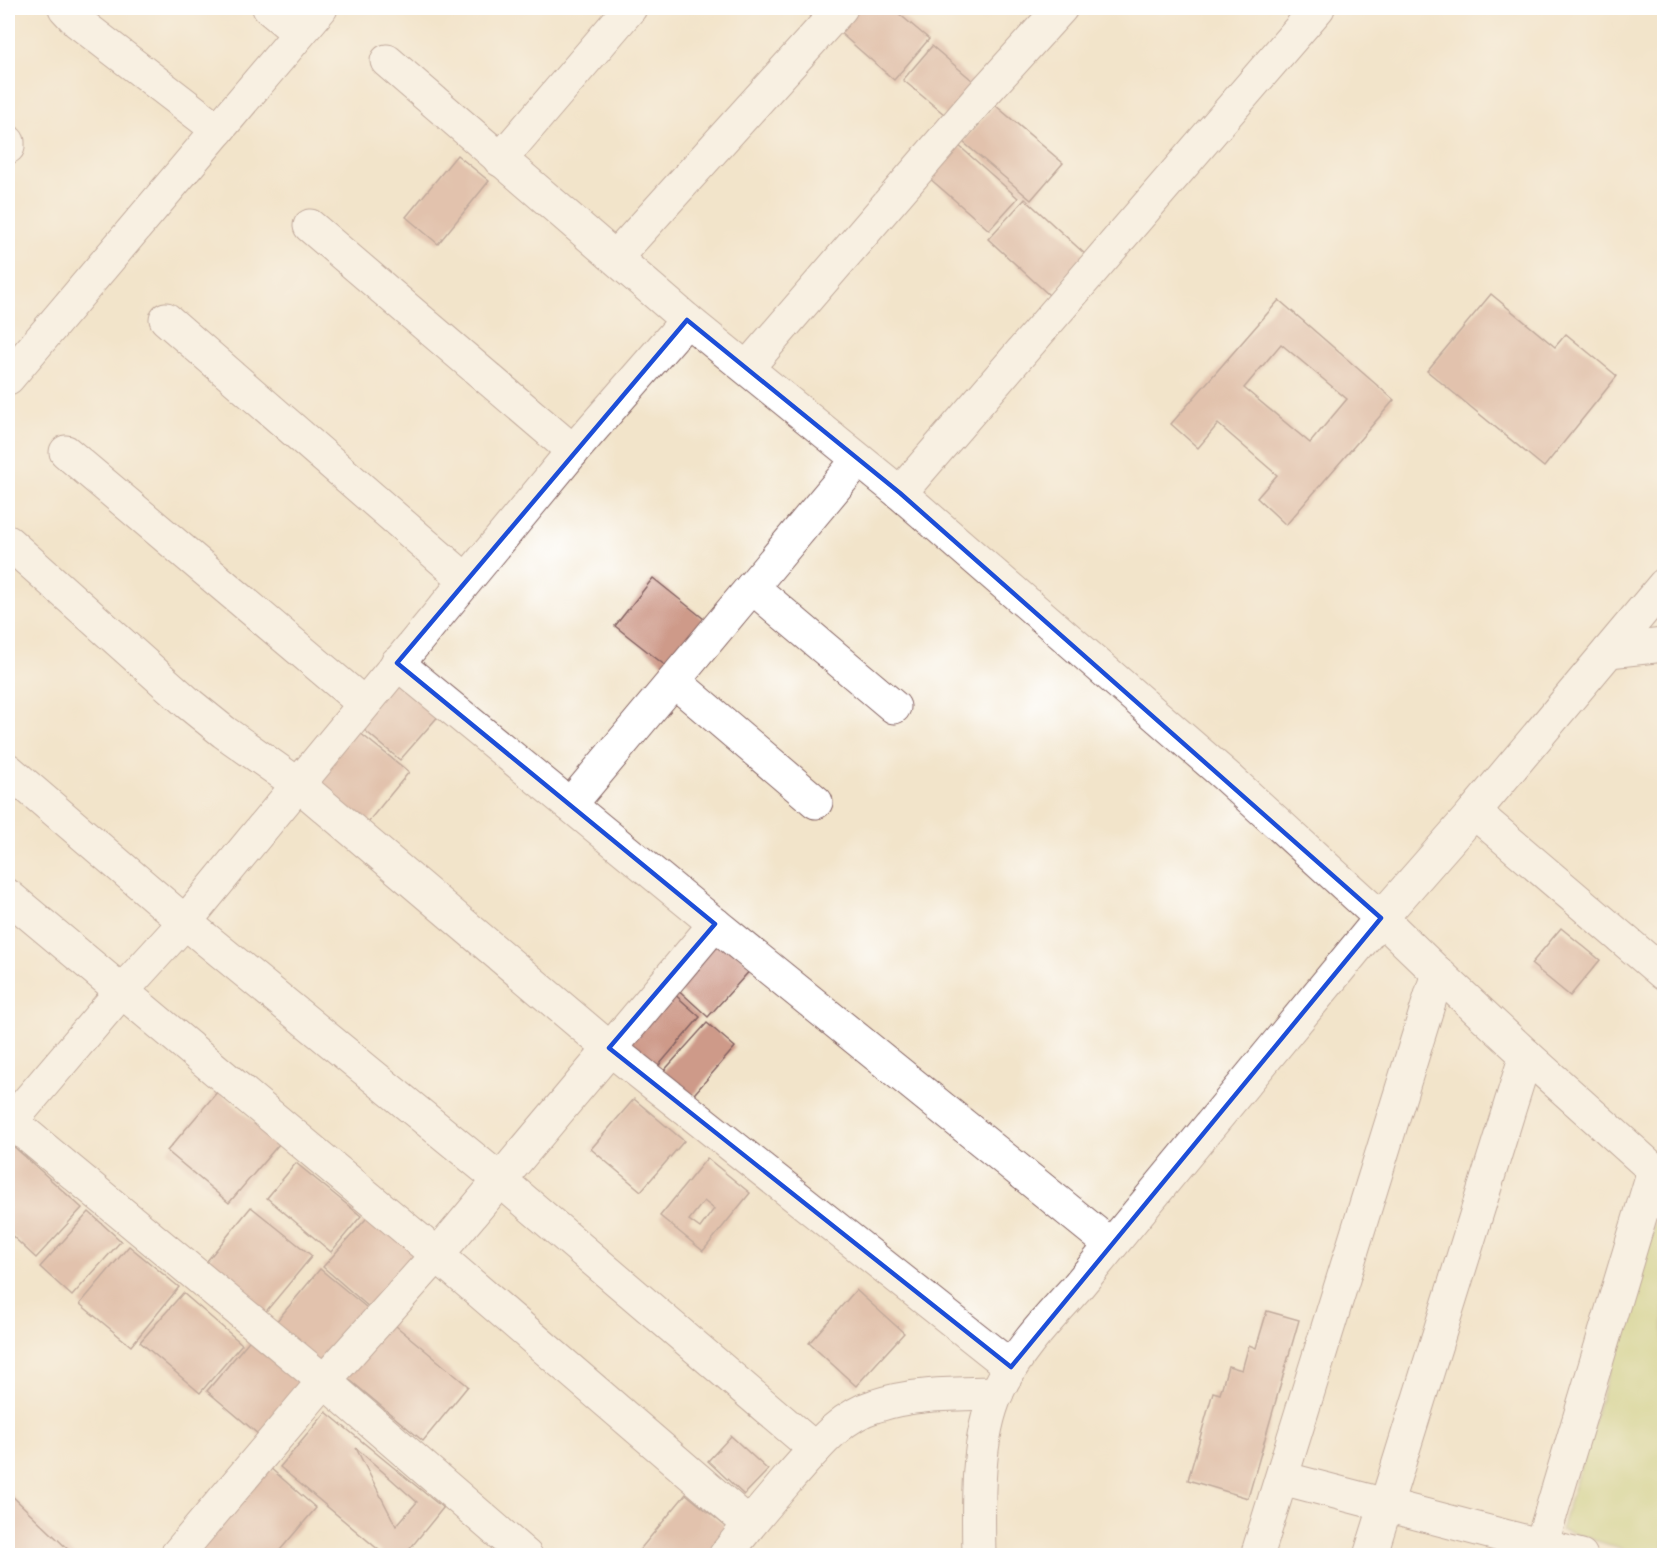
<svg xmlns="http://www.w3.org/2000/svg" width="1672" height="1563" font-family="'Gochi Hand',sans-serif">
  <style>
    .green { fill: #bdc96b; stroke: #84744b; stroke-width: 1.5 }
    .building { fill: #ce9a89; fill-rule: evenodd }
    .lines { fill: none; stroke-linecap: round; stroke-linejoin: round }
    .minor-casing { stroke: #856463; stroke-width: 35 }
    .tertiary-casing { stroke: #856463; stroke-width: 35 }
    .minor { stroke: #fff; stroke-width: 33 }
    .tertiary { stroke: #fff; stroke-width: 33 }
    .marked { fill: none; stroke: #1d4ed8; stroke-width: 4.5; stroke-linejoin: round }
  </style>
  <rect width="100%" height="100%" fill="#fff"/>
  <filter id="ink" filterUnits="userSpaceOnUse"><feTurbulence type="fractalNoise" baseFrequency=".0167" numOctaves="2"/><feDisplacementMap in="SourceGraphic" scale="12" xChannelSelector="R" yChannelSelector="G"/><feConvolveMatrix kernelMatrix="1 2 1 2 8 2 1 2 1" color-interpolation-filters="sRGB"/></filter>
  <filter id="wash" filterUnits="userSpaceOnUse"><feTurbulence type="fractalNoise" baseFrequency=".008" numOctaves="4" result="noise"/><feDisplacementMap in="SourceGraphic" scale="24" xChannelSelector="R" yChannelSelector="G"/><feGaussianBlur stdDeviation="1.35" result="paint"/><feColorMatrix in="noise" values="0 0 0 0 0 0 0 0 0 0 0 0 0 0 0 0 0 1.4 0 .05"/><feComposite in="paint" operator="in"/></filter>
  <g filter="url(#wash)">
    <rect width="100%" height="100%" fill="#f2e4ca"/>
    <path class="green" d="M1655 1221 1664 1229V1555H1643L1561 1530Z"/>
    <g id="blocks">
      <g class="building">
        <path d="M858 8H892L929 39 894 80 838 31Z"/>
        <path d="M932 46 979 86 950 119 903 80Z"/>
        <path d="M995 105 1063 163 1031 200 963 142Z"/>
        <path d="M957 144 1018 198 989 230 928 177Z"/>
        <path d="M457 155 489 181 438 244 406 217Z"/>
        <path d="M1025 199 1086 255 1049 295 988 239Z"/>
        <path d="M1491 294 1555 347 1566 334 1617 376 1544 467 1427 371Z"/>
        <path d="M1279 300 1394 400 1286 525 1257 498 1277 475 1218 424 1198 448 1171 424ZM1281 344 1347 399 1310 443 1244 388Z"/>
        <path d="M653 578 709 623 671 670 615 626Z"/>
        <path d="M396 675 441 713 400 760 356 723Z"/>
        <path d="M355 729 409 772 363 828 309 785Z"/>
        <path d="M1561 928 1600 960 1570 996 1531 964Z"/>
        <path d="M718 935 753 967 708 1017 673 985Z"/>
        <path d="M672 992 700 1017 654 1071 625 1047Z"/>
        <path d="M707 1023 735 1047 689 1100 661 1074Z"/>
        <path d="M218 1091 279 1144 229 1203 167 1151Z"/>
        <path d="M634 1099 684 1141 641 1191 591 1149Z"/>
        <path d="M11 1144 82 1208 36 1258 8 1232V1148Z"/>
        <path d="M707 1158 750 1193 703 1251 660 1216ZM704 1201 714 1209 700 1228 689 1220Z"/>
        <path d="M296 1163 361 1216 331 1252 267 1198Z"/>
        <path d="M251 1207 312 1256 263 1315 203 1266Z"/>
        <path d="M374 1210 420 1251 370 1308 323 1267Z"/>
        <path d="M89 1212 121 1241 72 1296 40 1267Z"/>
        <path d="M129 1246 179 1287 131 1346 80 1304Z"/>
        <path d="M320 1269 372 1312 323 1371 271 1328Z"/>
        <path d="M856 1290 904 1333 856 1386 809 1343Z"/>
        <path d="M183 1293 242 1344 200 1393 140 1342Z"/>
        <path d="M1267 1311 1299 1320 1248 1498 1188 1480 1213 1392 1220 1394 1228 1366 1242 1370 1249 1345 1256 1348Z"/>
        <path d="M390 1321 468 1386 423 1441 345 1376Z"/>
        <path d="M253 1336 311 1384 265 1440 207 1391Z"/>
        <path d="M326 1412 443 1508 404 1556H386L280 1467ZM356 1448 417 1502 396 1526Z"/>
        <path d="M731 1436 768 1470 744 1495 708 1461Z"/>
        <path d="M269 1467 316 1508 275 1556H207L199 1548Z"/>
        <path d="M8 1492 75 1556H8Z"/>
        <path d="M686 1494 729 1529 707 1556H639L637 1553Z"/>
      </g>
    </g>
  </g>
  <g filter="url(#ink)">
    <use href="#blocks" fill-opacity="0" stroke="#856463" stroke-width="1.5"/>
    <g class="lines">
      <g class="minor-casing">
        <g id="minor">
          <path d="M65 8 78 22 218 130"/>
          <path d="M269 8 299 33"/>
          <path d="M387 61 687 320 900 493 1227 777 1381 918 1438 973 1526 1055 1664 1179"/>
          <path d="M8 142V147"/>
          <path d="M500 160 630 8"/>
          <path d="M310 226 573 451"/>
          <path d="M616 257 841 8"/>
          <path d="M166 319 466 580"/>
          <path d="M747 368 983 94 1061 8"/>
          <path d="M8 378 321 8"/>
          <path d="M66 452 363 703"/>
          <path d="M900 493 1318 8"/>
          <path d="M8 542 188 703 224 732 299 785 609 1048 1011 1367"/>
          <path d="M752 587 894 707"/>
          <path d="M397 663 715 924 1111 1245"/>
          <path d="M674 681 816 802"/>
          <path d="M8 770 185 922 500 1180 815 1449"/>
          <path d="M570 805 858 460"/>
          <path d="M1474 812 1664 974"/>
          <path d="M8 896 437 1255 749 1524"/>
          <path d="M8 1119 324 1381 526 1556"/>
          <path d="M8 1125 121 992 185 922 573 451 687 320"/>
          <path d="M1282 1478 1581 1556"/>
          <path d="M176 1556 324 1381 437 1255 715 924"/>
          <path d="M725 1556C745 1529 767 1504 789 1478 814 1451 838 1417 875 1406 914 1393 956 1394 997 1393"/>
          <path d="M1257 1556 1438 973"/>
          <path d="M1370 1556 1526 1055"/>
          <path d="M1538 1556 1654 1170"/>
        </g>
      </g>
      <g class="tertiary-casing">
        <g id="tertiary">
          <path d="M1609 651 1664 645"/>
          <path d="M979 1556C978 1505 976 1439 997 1392 1016 1352 1048 1319 1077 1287L1381 918 1474 812 1664 585"/>
        </g>
      </g>
      <use href="#minor" class="minor"/>
      <use href="#tertiary" class="tertiary"/>
    </g>
  </g>
  <path d="M0 0H1672V1563H0ZM687 320 900 493 1381 918 1011 1367 609 1048 715 924 397 663Z" fill="#f2e4ca" fill-opacity=".55" fill-rule="evenodd"/>
  <path class="marked" d="M687 320 900 493 1381 918 1011 1367 609 1048 715 924 397 663Z"/>
  <rect width="1672" height="1563" fill="none" stroke="#fff" stroke-width="30"/>
</svg>
